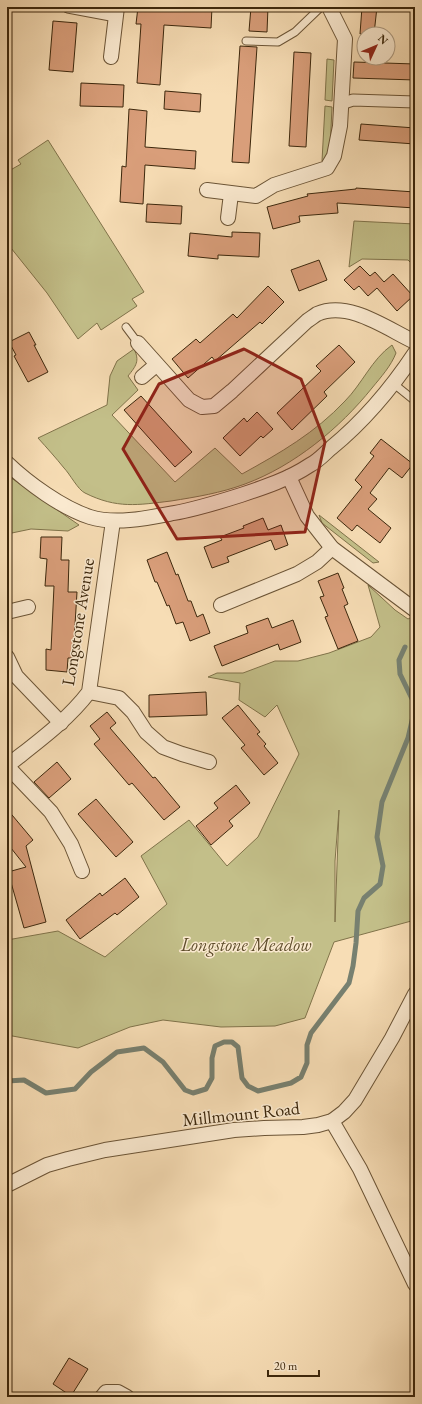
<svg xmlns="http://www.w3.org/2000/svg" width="422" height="1404" font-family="'EB Garamond',serif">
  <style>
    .green { fill: #c3bf89; stroke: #80734a; fill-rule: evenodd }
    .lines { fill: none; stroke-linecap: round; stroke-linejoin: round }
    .stream { stroke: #778070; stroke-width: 5 }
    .building { fill: #d99e7a; stroke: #3c270c }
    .service-casing { stroke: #6b5436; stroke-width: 9 }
    .pedestrian-casing { stroke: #6b5436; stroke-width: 13 }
    .minor-casing { stroke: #6b5436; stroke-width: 16 }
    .service { stroke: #fae9cf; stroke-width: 7 }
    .pedestrian { stroke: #fae9cf; stroke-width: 11 }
    .minor { stroke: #fae9cf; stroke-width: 14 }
    .marked { fill: #8f2418; fill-opacity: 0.2; stroke: #8f2418; stroke-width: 3; stroke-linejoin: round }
    .labels { text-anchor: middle; stroke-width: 3; stroke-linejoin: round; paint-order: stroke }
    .street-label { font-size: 18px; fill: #3c270c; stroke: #fae9cf }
    .park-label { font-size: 18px; font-style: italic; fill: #5e4d2b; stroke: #fae9cf }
  </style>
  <rect width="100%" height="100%" fill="#f7ddb5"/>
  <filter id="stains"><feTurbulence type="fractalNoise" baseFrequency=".005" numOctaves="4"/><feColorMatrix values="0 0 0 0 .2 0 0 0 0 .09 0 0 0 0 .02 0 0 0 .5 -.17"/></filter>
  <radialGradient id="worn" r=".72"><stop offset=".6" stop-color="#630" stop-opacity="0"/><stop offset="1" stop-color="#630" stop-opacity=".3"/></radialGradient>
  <g class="green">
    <path d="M327 59 334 60 332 101 325 100Z"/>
    <path d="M325 106 332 107 330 151 327 157 322 161Z"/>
    <path d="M48 140 144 292 132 299 137 306 101 330 97 323 78 339 47 293 7 243V172L21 164 18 160Z"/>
    <path d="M354 221 415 224V267L408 260 362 259 349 267Z"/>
    <path d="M392 345 396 353C391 366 381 377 372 388 340 428 294 466 245 484 221 493 196 497 171 501 138 505 117 509 85 493 78 490 70 474 64 468 56 458 47 448 38 438L107 405 110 376 117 361 134 349C140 361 136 366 128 376L138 390 112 415 175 482 215 448 242 474C280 453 315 433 345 401 362 384 372 359 392 345Z"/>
    <path d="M7 475 79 525 68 531 31 529 7 534Z"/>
    <path d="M319 515 379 562 373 563 322 523Z"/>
    <path d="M368 585 395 610 408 619 412 617 415 619V920L334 942 305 1018 275 1026 221 1027 163 1020 130 1027 78 1048 7 1035V940L58 931 105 957 167 904 141 856 189 820 227 866 258 837 299 754 277 705 265 717 239 700 240 683 208 677 217 673H243L275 661H298L329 653 371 637 380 627ZM339 810 335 922V861Z"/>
  </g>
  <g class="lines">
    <g class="stream">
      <path d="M405 647 399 660 400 674 415 705"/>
      <path d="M7 1081 24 1080 46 1093 75 1089 91 1072 117 1052 144 1048 163 1062 185 1090 193 1093 206 1089 212 1078V1058L215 1046 224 1042H232L238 1047 242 1078 248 1086 258 1091 291 1083 301 1077 307 1063V1045L311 1033 349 983 353 966 356 943 358 911 364 898 380 884 383 866 377 837 382 802 408 738 415 708"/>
    </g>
  </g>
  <g class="building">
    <path d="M138 7H212L211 28 164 25 160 85 137 83 141 24H136Z"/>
    <path d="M251 7H268L267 32 249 31Z"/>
    <path d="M362 7H377L374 34H360Z"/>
    <path d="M53 21 77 23 73 72 49 70Z"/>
    <path d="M240 46 257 47 249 163 232 162Z"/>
    <path d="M294 52 311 53 306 147 289 146Z"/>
    <path d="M354 62 415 64V80L353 78Z"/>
    <path d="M81 83 124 85 123 107 80 106Z"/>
    <path d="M165 91 201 94 200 112 164 109Z"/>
    <path d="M129 109 147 111 145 147 196 151 195 169 145 165 143 204 120 202 122 166 126 167Z"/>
    <path d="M361 124 415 128V144L359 140Z"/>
    <path d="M356 188 415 192V208L337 203 338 213 299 216 300 222 273 229 267 207 308 196 307 194 356 189Z"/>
    <path d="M147 204 182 206 181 224 146 222Z"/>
    <path d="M232 232 260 233 259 257 218 255V259L188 256 190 233 232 237Z"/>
    <path d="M319 260 327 280 299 291 291 270Z"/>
    <path d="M360 266 370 276 375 272 384 282 393 274 413 296 397 311 377 288 368 296 359 286 354 290 344 280Z"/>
    <path d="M268 286 284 302 262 324 260 322 215 361 212 357 188 378 172 359 196 339 200 343 233 314 237 318Z"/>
    <path d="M29 332 36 345H34L48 372 28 382 14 356 16 355 9 342Z"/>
    <path d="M339 345 355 362 324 392 327 396 292 430 277 413 321 371 316 366Z"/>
    <path d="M141 396 192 452 175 467 124 410Z"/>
    <path d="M257 412 273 429 263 438 261 436 240 456 223 438 244 418 247 422Z"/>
    <path d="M381 439 413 464 402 478 389 468 370 493 377 499 368 509 391 528 380 543 357 525 352 531 337 518 362 487 355 480 374 456 370 453Z"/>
    <path d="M263 518 268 530 281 525 288 545 275 550 271 540 227 557 229 562 212 568 204 547 222 540 220 537 244 528 243 526Z"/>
    <path d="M41 537H62L61 560H69L68 592H77L73 658H68L67 672 46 670V649L51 650 54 586H45L47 559 40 558Z"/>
    <path d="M167 552 176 575 178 574 188 601H191L197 617 203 614 210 633 190 641 183 622 176 624 169 605 167 606 157 582H155L147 560Z"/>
    <path d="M338 573 344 588 342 589 348 604 344 606 358 641 338 649 325 617 328 616 320 597 324 596 318 581Z"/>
    <path d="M268 618 272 628 293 620 301 642 280 650 278 644 222 666 214 646 248 633 246 626Z"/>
    <path d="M206 692 207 715 149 717V695Z"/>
    <path d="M238 705 260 732 257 734 266 744 264 746 278 763 264 775 241 748 245 745 222 718Z"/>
    <path d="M107 712 116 723 110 728 153 778 155 777 180 807 164 820 132 783 129 785 94 744 100 739 90 726Z"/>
    <path d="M57 762 71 779 49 798 34 782Z"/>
    <path d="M236 785 250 803 229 821 233 826 211 845 196 826 218 808 214 803Z"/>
    <path d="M96 799 133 842 116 857 78 814Z"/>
    <path d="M7 809 33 840 26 846 46 922 24 928 8 872 26 867 7 843Z"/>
    <path d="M125 878 139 897 117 915 115 913 80 939 66 920 100 893 102 896Z"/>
    <path d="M69 1358 88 1369 71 1396 53 1384Z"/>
  </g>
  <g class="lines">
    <g class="service-casing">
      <g id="service">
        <path d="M246 41 278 42 295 32 321 7"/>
        <path d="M126 327 138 343"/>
        <path d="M394 384 415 401"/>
      </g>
    </g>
    <g class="pedestrian-casing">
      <g id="pedestrian">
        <path d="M68 7 116 16"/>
        <path d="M341 104 353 100 415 102"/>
      </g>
    </g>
    <g class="minor-casing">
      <g id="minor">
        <path d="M111 57 117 7"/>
        <path d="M207 190 256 196 274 185 327 168 334 156 340 126 345 39 329 7"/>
        <path d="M228 218 231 194"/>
        <path d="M138 343 189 400 202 407 214 406 232 391 307 321C310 319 314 316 317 314 349 300 387 329 415 342"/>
        <path d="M142 377 156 365"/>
        <path d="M7 463C28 483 62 508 90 517 116 525 148 518 174 513 197 509 219 502 241 495 265 487 289 479 310 465 318 461 324 454 331 448 364 421 391 389 415 353"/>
        <path d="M289 477 307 516 332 548 415 610"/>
        <path d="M221 605 297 574 317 562 332 548"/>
        <path d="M7 612 28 607"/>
        <path d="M7 657 16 676 61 723"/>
        <path d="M89 692 119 698 133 712 146 732 163 747 182 754 209 762"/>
        <path d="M7 766C36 743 67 721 89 692L113 521"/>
        <path d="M7 766 51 812 71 844 82 871"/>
        <path d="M332 1121 360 1169 415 1284"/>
        <path d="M7 1185 47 1165 68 1159 105 1150 234 1130 264 1128 303 1127 318 1125 332 1121 344 1112 355 1100 392 1038 415 994"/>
        <path d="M102 1397 106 1392H118L127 1397"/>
      </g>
    </g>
    <use href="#service" class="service"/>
    <use href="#pedestrian" class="pedestrian"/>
    <use href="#minor" class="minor"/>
  </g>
  <path class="marked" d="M244 349 301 379 325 442 305 532 177 539 123 449 159 384Z"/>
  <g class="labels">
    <g class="street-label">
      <text transform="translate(78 622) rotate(-81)" y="6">Longstone Avenue</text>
      <text transform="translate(241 1114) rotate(-6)" y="6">Millmount Road</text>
    </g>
    <g class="park-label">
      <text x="246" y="951">Longstone Meadow</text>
    </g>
  </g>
  <rect width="422" height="1404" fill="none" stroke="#f7ddb5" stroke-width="24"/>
  <rect x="8" y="8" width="406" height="1388" fill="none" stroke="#3c270c" stroke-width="2"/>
  <rect x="12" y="12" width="398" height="1380" fill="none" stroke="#3c270c"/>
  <g transform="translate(376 46) rotate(46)"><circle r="19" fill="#fae9cf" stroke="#ae9b81"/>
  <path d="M0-3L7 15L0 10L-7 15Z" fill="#8f2418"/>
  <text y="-6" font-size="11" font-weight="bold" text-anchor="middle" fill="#3c270c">N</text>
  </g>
  <path d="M268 1370v6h51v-6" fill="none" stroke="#3c270c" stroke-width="2"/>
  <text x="274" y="1370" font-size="12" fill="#3c270c" stroke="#fae9cf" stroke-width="3" paint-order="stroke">20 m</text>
  <rect width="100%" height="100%" filter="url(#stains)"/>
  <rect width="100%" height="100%" fill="url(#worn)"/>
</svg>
